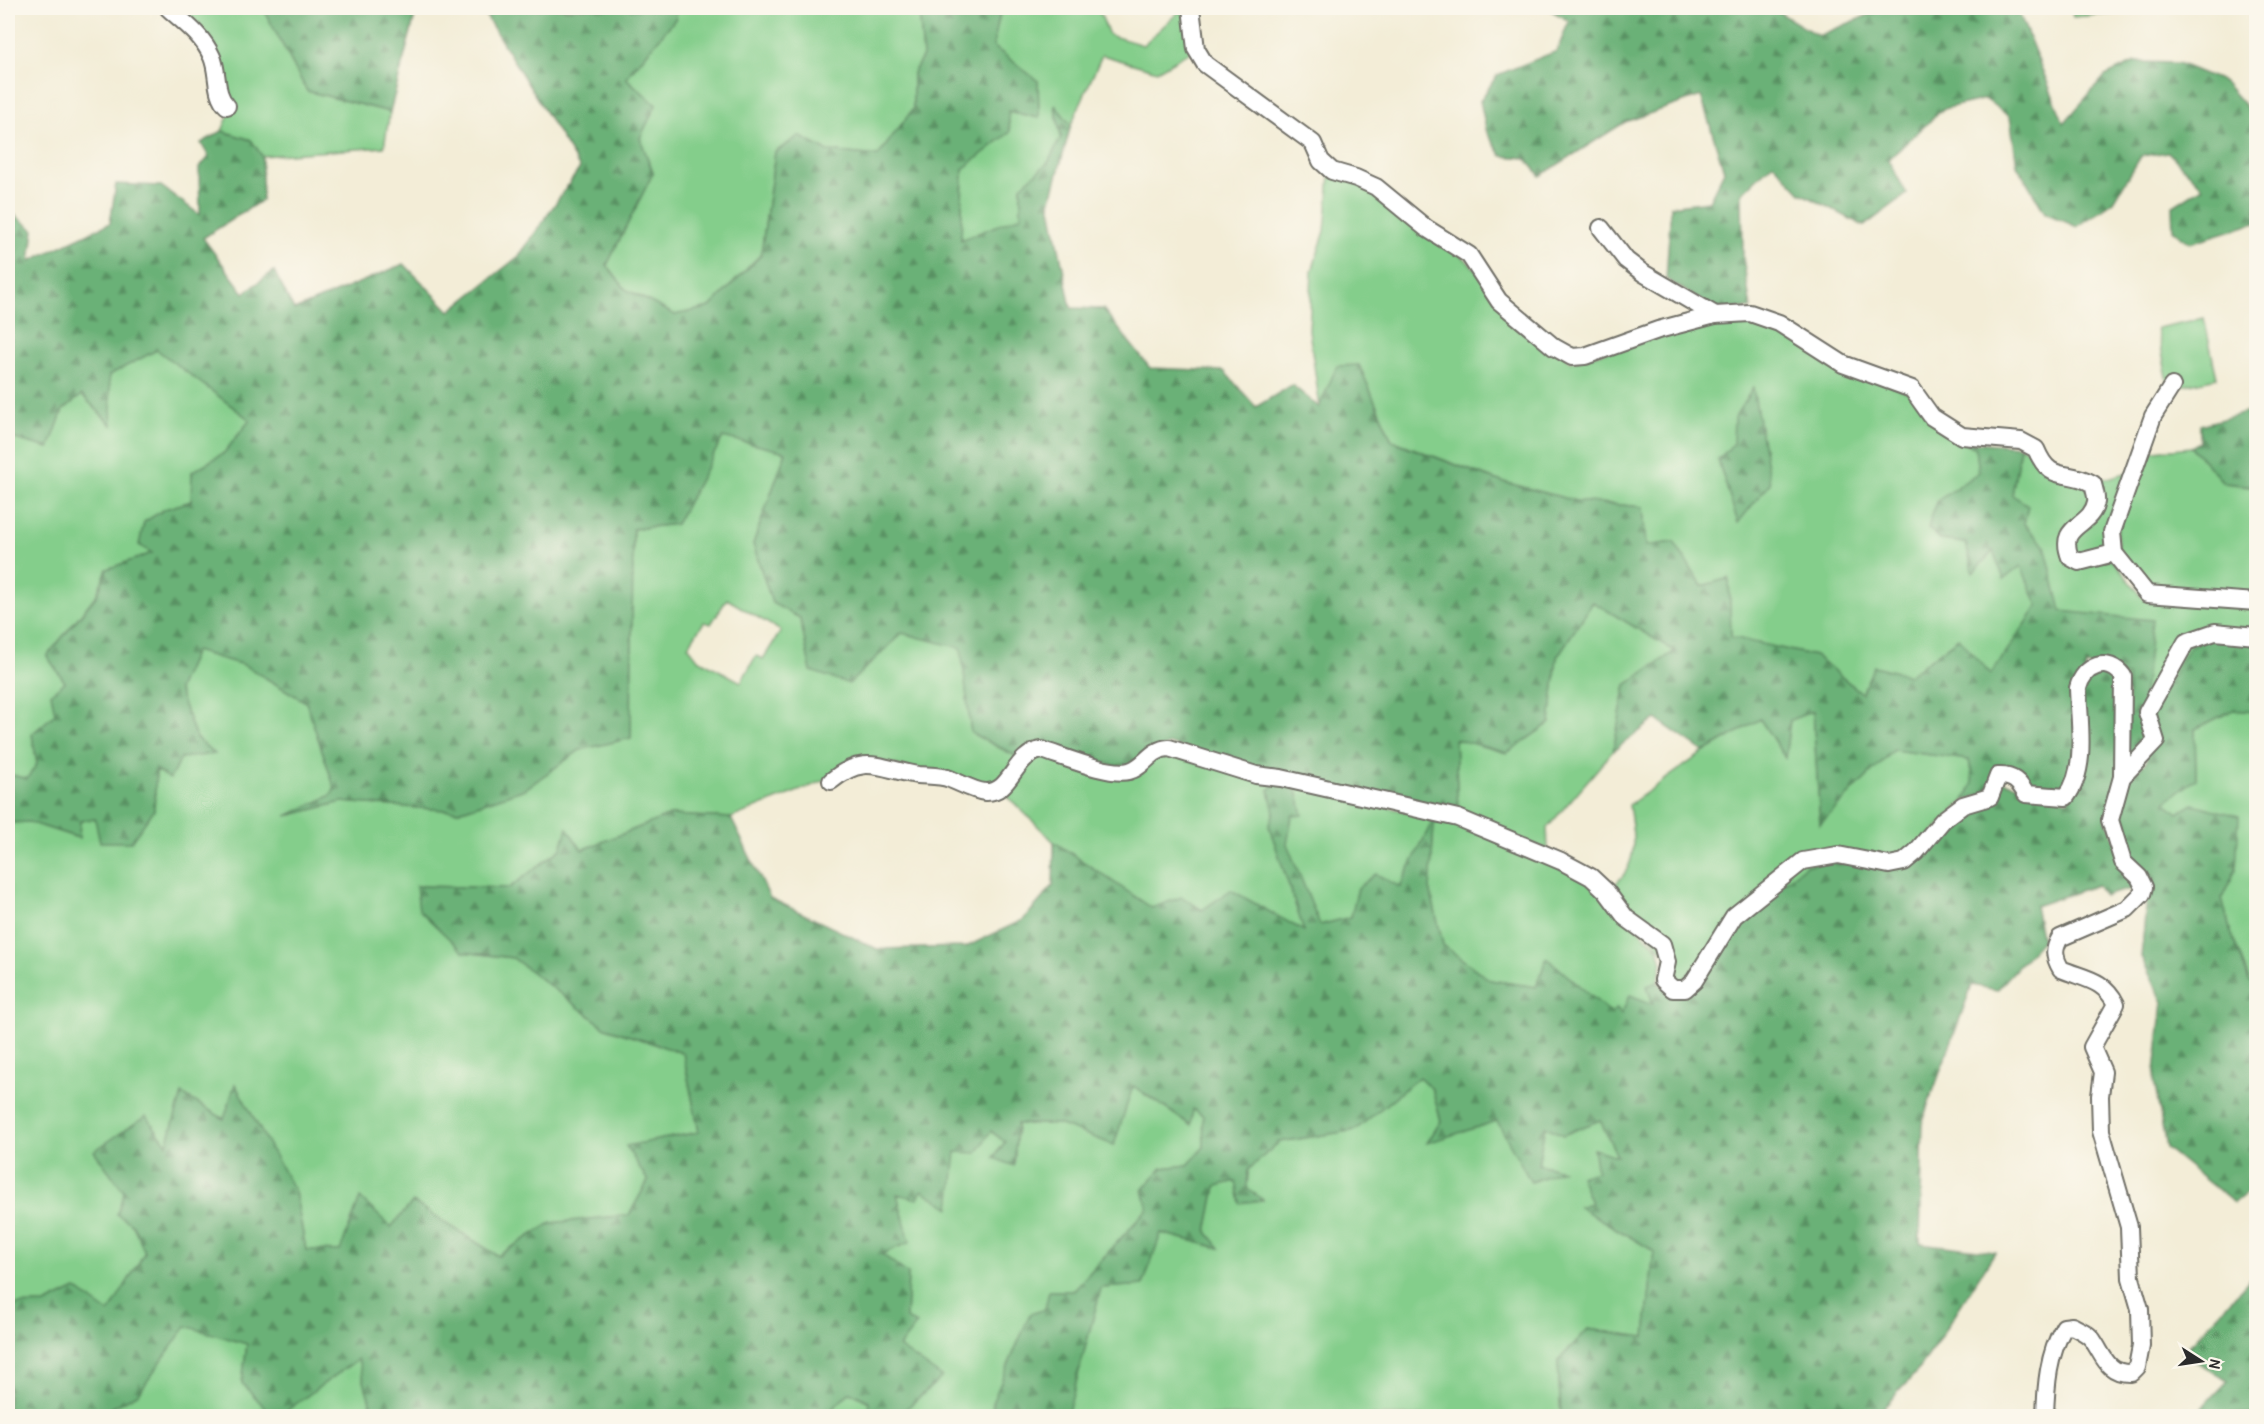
<svg xmlns="http://www.w3.org/2000/svg" width="2264" height="1424" font-family="'Patrick Hand',sans-serif">
  <style>
    .green { fill: #84ce8b; stroke: #587c5b; stroke-width: 1.5; fill-rule: evenodd }
    .forest { fill: url(#forest-firs); stroke: #4b6e51; stroke-width: 1.5 }
    .lines { fill: none; stroke-linecap: round; stroke-linejoin: round }
    .minor-casing { stroke: #716f67; stroke-width: 20 }
    .minor { stroke: #fff; stroke-width: 16 }
  </style>
  <defs>
    <pattern id="forest-firs" width="22" height="20" patternUnits="userSpaceOnUse" patternTransform="scale(1.5)"><rect width="22" height="20" fill="#6bb177"/><path d="M5 1l3.5 6h-7zM16 11l3.5 6h-7z" fill="#589062"/></pattern>
  </defs>
  <rect width="100%" height="100%" fill="#fbf7ec"/>
  <filter id="ink" filterUnits="userSpaceOnUse"><feTurbulence type="fractalNoise" baseFrequency=".0167" numOctaves="2"/><feDisplacementMap in="SourceGraphic" scale="12" xChannelSelector="R" yChannelSelector="G"/><feConvolveMatrix kernelMatrix="1 2 1 2 8 2 1 2 1" color-interpolation-filters="sRGB"/></filter>
  <filter id="wash" filterUnits="userSpaceOnUse"><feTurbulence type="fractalNoise" baseFrequency=".008" numOctaves="4" result="noise"/><feDisplacementMap in="SourceGraphic" scale="24" xChannelSelector="R" yChannelSelector="G"/><feGaussianBlur stdDeviation="1.35" result="paint"/><feColorMatrix in="noise" values="0 0 0 0 0 0 0 0 0 0 0 0 0 0 0 0 0 1.4 0 .05"/><feComposite in="paint" operator="in"/></filter>
  <g filter="url(#wash)">
    <rect width="100%" height="100%" fill="#f3edd7"/>
    <g class="green">
      <path d="M176 8H263L307 91 390 112 384 147 262 156 251 140 222 131 233 105Z"/>
      <path d="M677 8H919L923 57 913 73V109L878 156 827 151 799 136 775 152 761 254 710 307 675 315 625 289 607 265 653 173 640 138 656 105 626 78 676 18Z"/>
      <path d="M1001 8H1098L1109 35 1143 45 1183 8H1186L1191 51 1157 71 1102 55 1071 125 1055 107 1061 137 1048 163 1021 186V217L961 241 963 169 1010 132 1007 111 1039 118 1038 81 993 46Z"/>
      <path d="M2071 8H2145L2143 11 2073 17Z"/>
      <path d="M1330 176 1355 182 1465 259 1571 362 1716 319 1749 318 1909 393 1960 441 1976 447 1979 472 1936 502 1941 540C1962 542 2008 549 2021 566 2029 576 2033 594 2039 606L1991 675 1958 638 1909 675 1862 693 1815 656 1731 637 1729 579 1702 586 1674 542 1645 546 1643 507 1576 501 1496 480 1392 440 1359 365 1320 408 1309 330 1312 271 1325 231ZM1733 444 1770 483 1738 522 1718 460Z"/>
      <path d="M2204 318 2217 378 2177 387 2168 382 2157 328Z"/>
      <path d="M157 349 250 420 224 453 192 472V501L165 509 153 553 107 569 97 594 47 656 65 682 55 714 32 734 37 764 27 779 8 774V437L49 448 63 410 82 395 111 424 109 375Z"/>
      <path d="M723 437 786 452 753 544 772 603 800 618 811 671 849 683 902 633 962 648 971 733 1017 757 1007 774 986 787 876 760 731 818 670 815 582 850 567 829 561 849 509 888 416 886 463 952 513 958 606 1028 683 1053 699 1132 627 1146 648 1181 629 1215 551 1223 498 1256 413 1203 391 1227 340 1251 306 1250 295 1192 224 1119 167 1145 124 1192 133 1225 145 1252 109 1314 76 1289 45 1304 8 1305V823L29 822 78 838 80 821 154 810 156 769 181 758 196 738 178 689 195 651 244 665 306 702 335 789 330 796 291 815 342 802 459 811 525 789 580 750 631 738 633 529 676 524ZM727 599 781 631 763 659 756 656 741 682 698 659 688 646 704 622 711 624Z"/>
      <path d="M2020 446 2089 487 2091 500 2066 561 2112 559 2144 599 2256 607V631L2142 711 2061 612 2045 546 2024 524 2012 495Z"/>
      <path d="M2191 447 2224 483 2256 487V598L2149 590 2118 551 2117 532 2146 452Z"/>
      <path d="M2129 472 2108 549 2080 556 2074 554 2073 537 2097 481Z"/>
      <path d="M1593 602 1675 651 1626 685 1613 751 1547 828 1548 850 1458 813 1455 738 1507 753 1550 723 1557 657Z"/>
      <path d="M2233 710 2256 712V983L2250 982 2230 930 2222 898 2236 869 2164 802 2196 779 2195 729Z"/>
      <path d="M1813 711 1820 823 1894 750 1969 760 1973 783 1964 801 1914 850 1683 984 1669 978 1672 962 1610 888C1640 867 1634 838 1629 805L1704 752 1760 719 1785 757 1790 720Z"/>
      <path d="M1162 754 1278 782 1269 790 1275 812 1269 826 1305 932 1202 910 1182 897 1152 908 1054 842 1003 792 1033 756Z"/>
      <path d="M1296 786 1434 818 1400 887 1358 888 1351 917 1320 925 1286 844 1292 815H1302Z"/>
      <path d="M1434 823H1455L1588 881 1658 948 1662 963 1653 1004 1621 1014H1611L1547 958 1536 987 1490 980 1443 945 1430 889Z"/>
      <path d="M1419 1077 1432 1089 1441 1121 1428 1142 1497 1120 1531 1182 1561 1170 1538 1164 1545 1126 1563 1135 1600 1120 1618 1157 1594 1149 1598 1171 1581 1176 1591 1203 1580 1207 1654 1251 1645 1338 1588 1329 1558 1361 1561 1416H1176L1167 1407 1165 1416H1067L1101 1288 1143 1285 1161 1233 1219 1248 1207 1232 1216 1186 1237 1181 1262 1200 1247 1188 1248 1170 1279 1142 1355 1130Z"/>
      <path d="M1132 1086 1190 1125 1193 1109 1204 1116V1147L1188 1165 1162 1168 1143 1189 1148 1208 1073 1291H1049L1046 1309 992 1403 995 1416H875L886 1410 906 1319 908 1274 882 1254 897 1194 921 1190 956 1152 990 1131 1005 1142 994 1157 1014 1165 1017 1124H1058L1114 1145Z"/>
      <path d="M185 1325 247 1344 242 1383 273 1416H97L139 1393Z"/>
      <path d="M358 1359 374 1416H279Z"/>
      <path d="M850 1392 869 1402 870 1416H825Z"/>
    </g>
    <g class="forest">
      <path d="M263 8H417L390 112 307 91Z"/>
      <path d="M481 8H677L676 18 626 78 656 105 640 138 653 173 607 265 625 289 675 315 710 307 761 255 775 153 799 136 827 151 878 156 913 109V73L923 56 919 8H1001L993 46 1038 81 1039 118 1008 111 1010 132 963 169 961 240 1021 216V186L1048 163 1061 137 1055 105 1071 125 1050 203 1071 308 1103 309 1150 368 1224 371 1256 407 1292 385 1319 407 1337 366 1359 365 1392 441 1496 480 1576 501 1643 507 1646 546 1674 542 1702 586 1729 578 1731 637 1815 656 1862 693 1874 666 1909 675 1959 638 1991 674 2038 606 2021 566 2004 579 1993 551 1973 573 1966 543 1941 540 1928 528 1936 502 1979 472 1976 448 1960 441 2020 446 2012 495 2028 505 2024 524 2045 546 2061 611 2152 620 2142 711 2151 740 2127 767 2128 676 2086 665 2074 770 2063 793 2029 791 2007 772 1992 790 1964 801 1973 783 1969 760 1894 750 1820 824 1813 711 1790 720 1785 758 1760 719 1704 752 1656 719 1613 751 1626 685 1675 651 1593 602 1557 657 1550 723 1507 753 1455 739 1458 813 1257 770 1170 744 1137 760 1117 766 1042 745 1017 756 971 733 961 648 902 633 849 684 811 671 800 618 772 603 753 544 786 452 723 437 676 524 633 529 631 738 580 750 525 789 459 811 342 802 286 816 330 796 335 789 306 702 244 665 195 651 178 689 196 738 215 754 181 758 170 779 156 770 154 810 131 842H100L95 819 80 821 79 838 29 822 8 823V774L27 779 37 764 32 734 55 714 51 693 65 682 47 656 97 595 107 569 152 553 139 545 144 522 165 509 191 501 192 472 224 453 250 420 157 350 109 375 112 425 82 395 63 410 49 448 8 437V210L34 230 30 261 110 223 116 184 161 186 200 215 199 168 209 157 201 143 222 131 251 140 262 156V200L203 238 244 293 274 271 294 310 404 264 450 311 519 256 580 168Z"/>
      <path d="M1547 8H1772L1818 36 1885 8H2017L2064 123 2105 76 2135 62 2178 63 2224 82 2256 118V223L2190 243 2173 230 2172 207 2203 187 2168 152 2141 156 2114 201 2077 227 2045 213 2017 165 2010 117 1985 99 1943 109 1888 160 1907 194 1864 226 1801 193 1773 163 1742 193 1743 258 1751 308 1715 309 1666 279 1671 206 1709 201 1724 171 1701 96 1625 122 1540 176 1526 158 1502 156 1487 133 1480 101 1497 75 1557 51 1569 21Z"/>
      <path d="M1753 388 1770 483 1738 523 1718 460 1733 444 1734 418Z"/>
      <path d="M2256 410V486L2224 483 2191 447 2200 442V425Z"/>
      <path d="M2216 637 2256 641V712L2233 710 2195 729 2196 779 2165 802 2178 813 2193 804 2239 816 2236 869 2222 898 2230 930 2249 981 2256 983V1196L2253 1188 2234 1203 2166 1148 2154 1080 2163 1002 2141 957 2148 886 2127 859 2115 820 2127 780 2146 762 2152 712 2189 646Z"/>
      <path d="M2100 669 2115 674 2118 776 2106 820 2139 887 2104 896 2097 885 2035 906 2042 940 1997 990 1972 985 1923 1119 1920 1243 1995 1252 1921 1367 1876 1416H1561L1558 1361 1588 1329 1645 1337 1654 1251 1579 1207 1591 1203 1580 1176 1597 1171 1593 1149 1617 1156 1600 1120 1563 1135 1545 1126 1538 1164 1562 1170 1531 1182 1497 1121 1427 1143 1441 1121 1432 1089 1419 1077 1355 1130 1279 1142 1248 1170 1247 1188 1263 1200 1240 1203 1236 1181 1216 1186 1207 1232 1220 1248 1161 1233 1143 1285 1101 1288 1067 1416H995L992 1403 1030 1314 1045 1309 1049 1291H1073L1148 1209 1143 1189 1162 1168 1188 1165 1204 1147 1203 1116 1193 1109 1191 1125 1133 1086 1114 1145 1058 1124H1017L1014 1166 994 1158 1005 1142 991 1131 977 1153 956 1152 950 1208 922 1190 918 1199 897 1194 910 1242 882 1254 908 1274 906 1319 917 1324 899 1347 942 1377 898 1416 886 1410 870 1416 869 1401 850 1392 825 1416H374L358 1359 279 1416H273L242 1383 247 1344 186 1326 139 1393 97 1416H8V1338H18L8 1329V1305L45 1304 76 1289 109 1313 145 1252 133 1225 117 1214 124 1192 94 1151 146 1116 167 1144 182 1094 224 1119 235 1084 295 1192 306 1250 340 1251 360 1198 391 1227 413 1202 498 1256 551 1223 629 1215 648 1181 626 1146 699 1132 683 1053 606 1028 513 958 463 952 419 910 416 886 509 888 561 849 567 828 582 850 670 815 731 818 770 898 877 949 966 947 1023 920 1053 886 1054 842 1152 908 1182 897 1202 910 1231 890 1304 931 1269 826 1274 812 1269 790 1278 782 1296 786 1303 815 1292 816 1287 844 1320 925 1351 917 1358 888 1376 874 1400 887 1434 818 1455 823H1434L1430 889 1443 945 1490 980 1536 987 1547 958 1611 1013 1617 1008 1621 1014 1630 995 1653 1004 1647 986 1658 982 1671 994 1737 920 1806 865 1838 860 1888 870 2001 780 2068 801 2083 688Z"/>
      <path d="M2256 1272V1416L2199 1411 2228 1381 2182 1354Z"/>
    </g>
  </g>
  <g filter="url(#ink)">
    <g class="lines">
      <g class="minor-casing">
        <g id="minor">
          <path d="M168 8C185 23 203 36 212 57 219 73 214 94 227 106"/>
          <path d="M1191 8 1196 49 1205 64 1313 143 1321 161 1332 171 1356 178 1376 187 1426 228 1469 255 1499 301 1554 347 1572 357 1585 356 1658 330 1715 315 1750 313 1779 323 1843 364 1912 389 1932 417 1962 436 2021 441 2036 449C2051 485 2065 468 2093 484 2094 489 2097 497 2096 502 2091 528 2057 524 2070 557L2079 562 2114 553"/>
          <path d="M1601 228 1626 260 1643 273 1715 315"/>
          <path d="M2172 386 2153 416 2112 532 2114 553 2147 594 2256 602"/>
          <path d="M831 781C865 753 880 769 918 775 928 776 940 775 950 779 960 783 974 791 985 792 1012 794 1013 754 1042 750 1062 756 1109 776 1129 771 1145 767 1150 749 1169 748L1256 775 1281 778 1458 818 1561 861 1591 877 1606 891 1626 918 1662 944 1667 962 1663 980 1673 989H1685L1694 981 1734 916 1803 861 1838 855 1889 865 1904 862 1916 852 1943 820 1963 805 1990 797 1998 776C2013 775 2019 782 2026 794L2066 797C2088 769 2079 722 2078 688 2084 665 2108 656 2123 676L2122 777"/>
          <path d="M2045 1416C2046 1385 2048 1355 2064 1327L2072 1326C2080 1330 2090 1334 2094 1342 2104 1357 2108 1374 2131 1373L2137 1367 2141 1346 2140 1309 2131 1278 2129 1227 2101 1131 2100 1096 2103 1072 2092 1047 2116 1004C2104 979 2084 979 2061 969 2054 957 2053 950 2060 938L2127 909 2142 894 2144 887 2139 877 2123 862 2110 820 2122 777 2156 741 2147 712 2186 642 2215 632 2256 636"/>
        </g>
      </g>
      <use href="#minor" class="minor"/>
    </g>
  </g>
  <rect width="2264" height="1424" fill="none" stroke="#fbf7ec" stroke-width="30"/>
  <g transform="translate(2201 1361) rotate(102)" stroke="#fbf7ec" stroke-width="4.5" paint-order="stroke">
  <path d="M0-4.5L10 22L0 15L-10 22Z" fill="#2b2b2b"/>
  <text y="-9" font-size="16" font-weight="bold" text-anchor="middle" fill="#2b2b2b">N</text>
  </g>
</svg>
